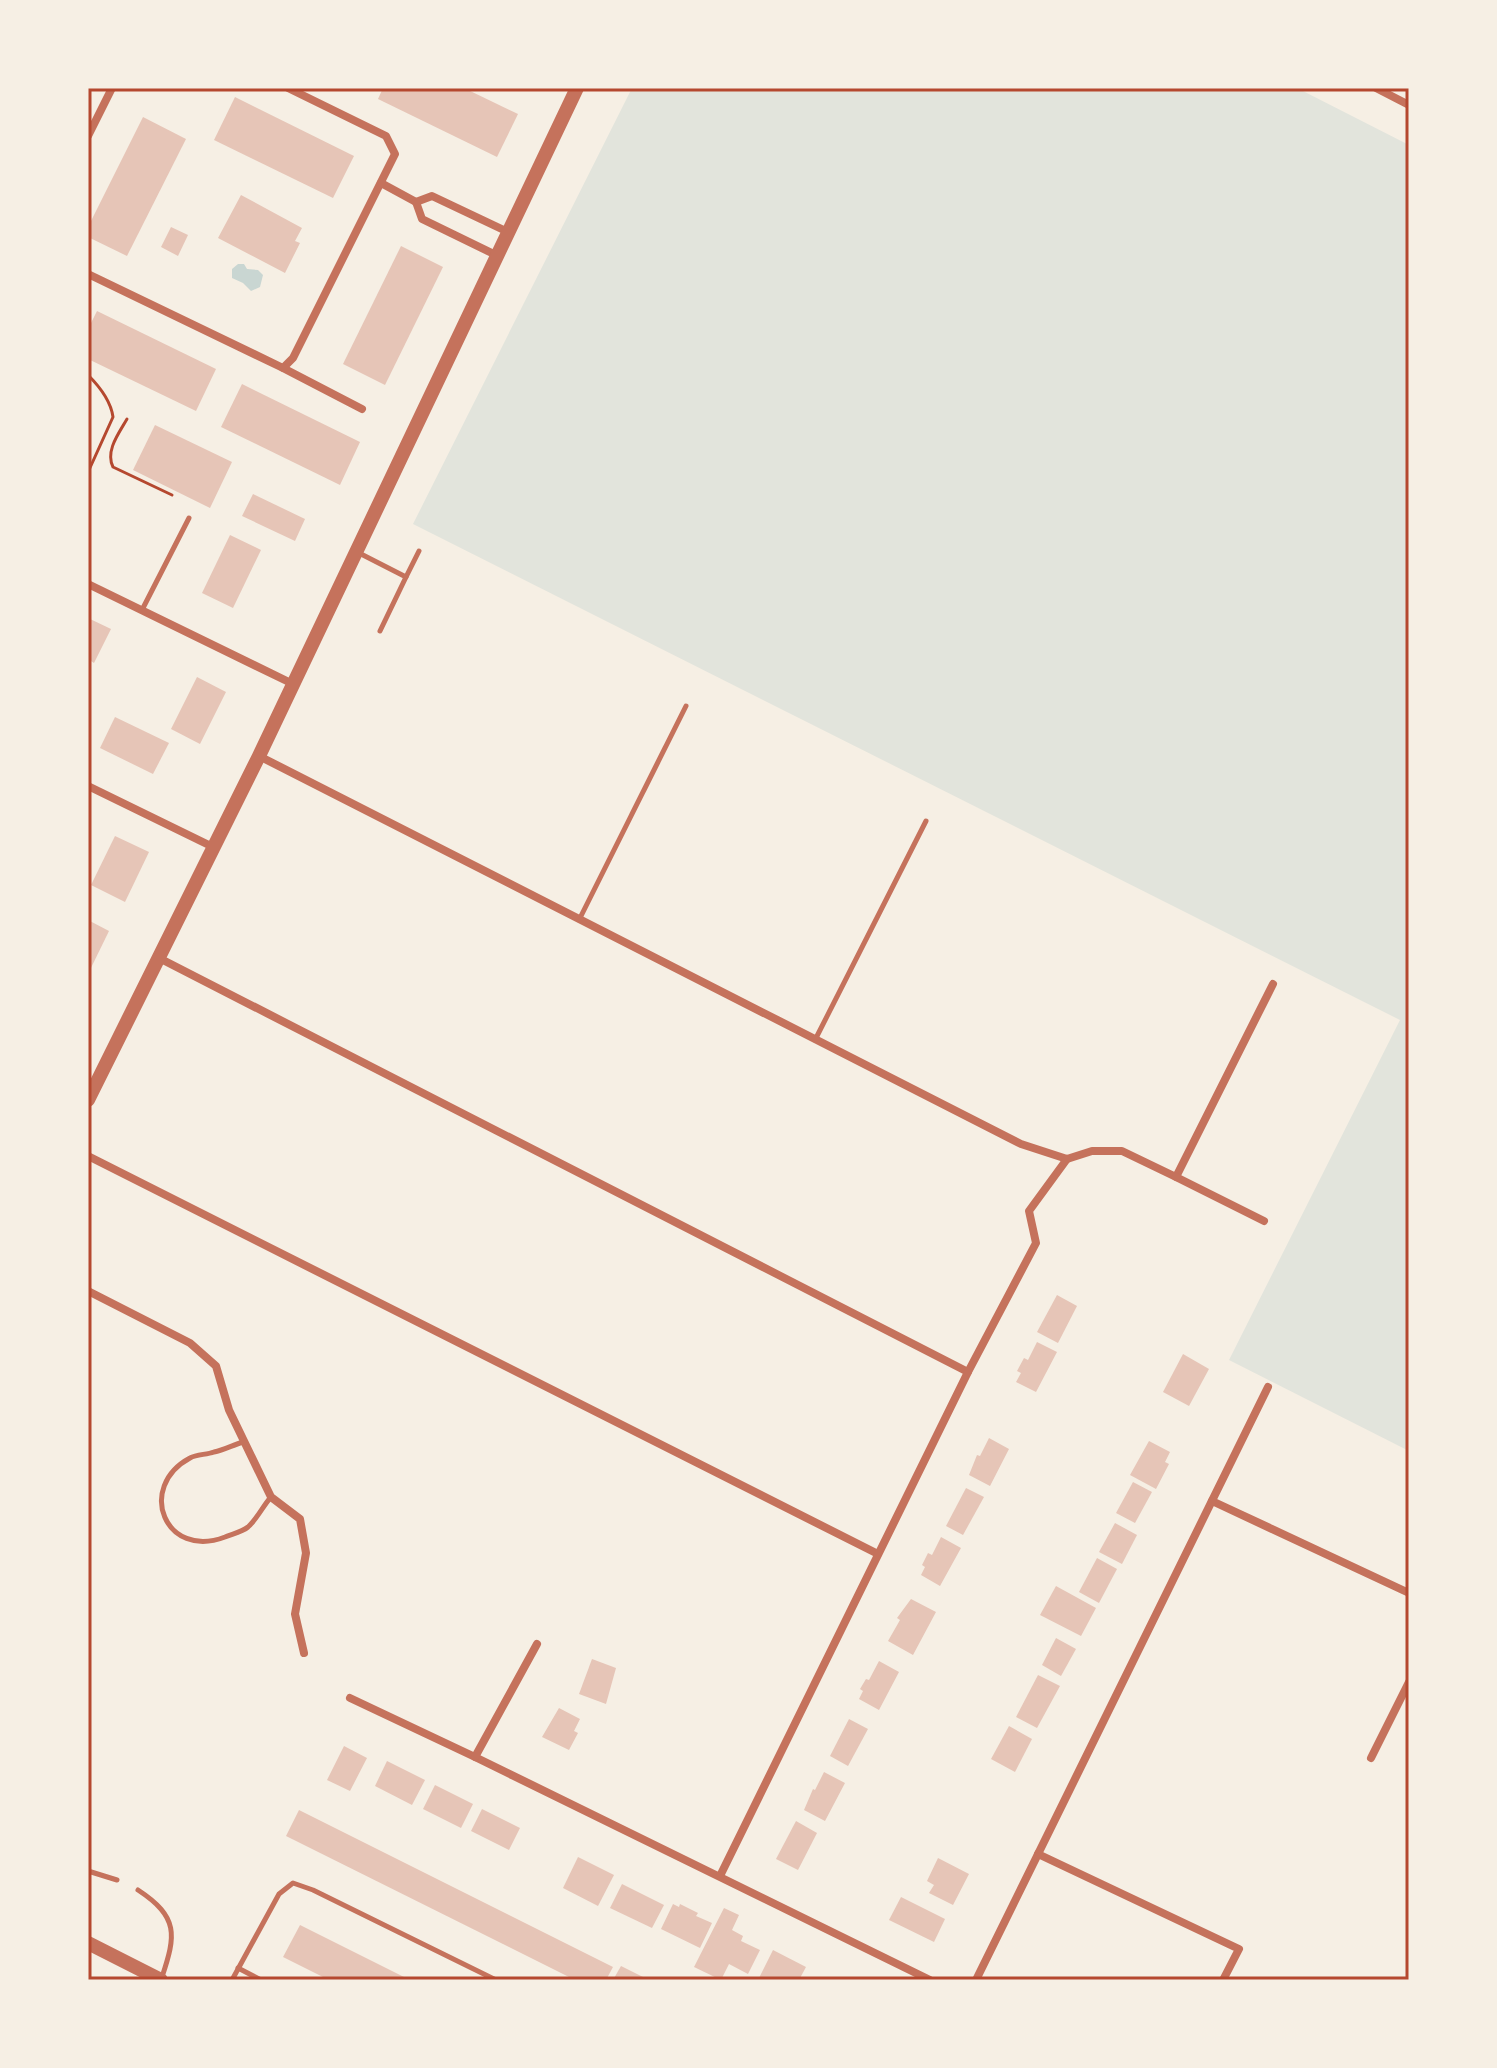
<svg xmlns="http://www.w3.org/2000/svg" width="1497" height="2068" font-family="'Noto Sans',sans-serif">
  <style>
    .green { fill: #e2e4dc }
    .water { fill: #c9d6d2 }
    .building { fill: #e6c5b7 }
    .lines { fill: none; stroke-linecap: round; stroke-linejoin: round }
    .path { stroke: #b5482f; stroke-width: 3 }
    .service { stroke: #c5725c; stroke-width: 5 }
    .minor { stroke: #c5725c; stroke-width: 8 }
    .tertiary { stroke: #c5725c; stroke-width: 14 }
    .neatline { fill: none; stroke: #b5482f; stroke-width: 3 }
  </style>
  <rect width="100%" height="100%" fill="#f6efe4"/>
  <path class="green" d="M632 88H1297L1409 145V1451L1229 1360 1400 1020 413 524Z"/>
  <path class="water" d="M238 264H244L247 269 258 270 263 275 260 287 251 291 243 283 232 278V269Z"/>
  <g class="building">
    <path d="M383 88H464L518 114 497 157 378 99Z"/>
    <path d="M235 97 354 156 333 198 214 140Z"/>
    <path d="M143 117 186 139 127 256 88 237V227Z"/>
    <path d="M241 195 302 228 295 241 300 243 285 273 218 238Z"/>
    <path d="M171 227 188 235 178 256 161 247Z"/>
    <path d="M401 246 443 267 385 385 343 364Z"/>
    <path d="M97 311 216 369 196 411 88 359V329Z"/>
    <path d="M242 384 360 442 340 485 221 427Z"/>
    <path d="M155 425 232 462 210 508 133 470Z"/>
    <path d="M253 494 305 519 295 541 242 516Z"/>
    <path d="M230 535 261 550 233 608 202 593Z"/>
    <path d="M88 618 111 629 94 663 88 659Z"/>
    <path d="M197 677 226 692 200 744 171 729Z"/>
    <path d="M115 717 169 743 153 774 100 748Z"/>
    <path d="M115 836 149 852 125 902 91 885Z"/>
    <path d="M88 920 109 931 88 974Z"/>
    <path d="M1057 1295 1077 1306 1058 1343 1037 1332Z"/>
    <path d="M1037 1342 1057 1352 1036 1392 1016 1382 1021 1373 1017 1371 1024 1358 1028 1360Z"/>
    <path d="M1183 1354 1209 1369 1189 1406 1163 1392Z"/>
    <path d="M989 1438 1009 1449 990 1486 969 1475 977 1455 980 1456Z"/>
    <path d="M1149 1441 1170 1452 1165 1462 1169 1464 1156 1489 1130 1475Z"/>
    <path d="M1133 1482 1152 1492 1135 1523 1116 1513Z"/>
    <path d="M966 1488 984 1497 963 1535 946 1526Z"/>
    <path d="M1115 1523 1137 1535 1122 1564 1099 1552Z"/>
    <path d="M941 1537 961 1548 940 1586 921 1575 925 1567 922 1565 928 1553 932 1555Z"/>
    <path d="M1097 1558 1117 1569 1099 1603 1079 1592Z"/>
    <path d="M1056 1586 1096 1608 1081 1636 1040 1615Z"/>
    <path d="M911 1599 936 1612 913 1655 888 1641 900 1620 897 1618Z"/>
    <path d="M1056 1638 1076 1649 1061 1676 1042 1665Z"/>
    <path d="M592 1659 616 1668 606 1704 579 1694Z"/>
    <path d="M879 1661 899 1672 879 1710 859 1699 863 1691 860 1689 866 1679 869 1680Z"/>
    <path d="M1038 1675 1060 1686 1037 1728 1016 1717Z"/>
    <path d="M559 1708 580 1719 574 1731 578 1733 569 1750 542 1737Z"/>
    <path d="M849 1719 868 1729 848 1766 830 1756Z"/>
    <path d="M1009 1726 1032 1739 1015 1772 991 1759Z"/>
    <path d="M344 1746 367 1758 350 1791 327 1780Z"/>
    <path d="M387 1761 425 1780 412 1805 375 1786Z"/>
    <path d="M824 1772 845 1783 825 1821 804 1810 813 1789 815 1790Z"/>
    <path d="M435 1785 473 1804 461 1828 423 1809Z"/>
    <path d="M482 1809 520 1828 509 1850 471 1831Z"/>
    <path d="M299 1810 613 1967 606 1980H575L286 1836Z"/>
    <path d="M796 1821 817 1833 798 1870 776 1859Z"/>
    <path d="M578 1857 614 1875 598 1906 563 1888Z"/>
    <path d="M938 1858 969 1874 953 1905 929 1893 934 1885 927 1881Z"/>
    <path d="M622 1884 664 1905 652 1928 610 1908Z"/>
    <path d="M901 1897 945 1919 934 1942 889 1920Z"/>
    <path d="M673 1904 679 1907 680 1904 698 1913 696 1916 712 1923 700 1948 661 1929Z"/>
    <path d="M724 1908 739 1915 732 1930 743 1936 741 1941 760 1950 748 1974 729 1964 721 1980 694 1967Z"/>
    <path d="M300 1925 410 1980H329L283 1957Z"/>
    <path d="M773 1950 806 1967 799 1980H758Z"/>
    <path d="M621 1966 649 1980H613Z"/>
  </g>
  <g class="lines">
    <g class="path">
      <path d="M88 375C99 386 111 402 113 417L89 470"/>
      <path d="M127 419C119 433 105 451 113 467L172 495"/>
    </g>
    <g class="service">
      <path d="M359 553 406 577 380 631"/>
      <path d="M406 577 419 551"/>
      <path d="M142 610 189 518"/>
      <path d="M579 920 686 706"/>
      <path d="M815 1040 926 821"/>
      <path d="M243 1442C233 1445 224 1450 214 1452 206 1455 197 1454 190 1458 136 1487 165 1560 225 1537 232 1534 242 1532 248 1527 257 1519 263 1506 271 1497"/>
      <path d="M88 1871 117 1880"/>
      <path d="M138 1890C179 1917 176 1935 162 1977"/>
      <path d="M238 1968 261 1980"/>
      <path d="M232 1980 279 1894 293 1883 313 1890 496 1980"/>
    </g>
    <g class="minor">
      <path d="M1376 88 1409 105"/>
      <path d="M88 136 112 88"/>
      <path d="M381 183 416 202"/>
      <path d="M496 255 422 219 416 202 432 196 508 232"/>
      <path d="M88 274 283 368 293 358 395 154 386 136 288 88"/>
      <path d="M283 368 362 409"/>
      <path d="M88 584 291 683"/>
      <path d="M259 756 1021 1144 1067 1159 1092 1151H1122L1176 1177 1273 984"/>
      <path d="M88 786 213 847"/>
      <path d="M159 958 968 1372"/>
      <path d="M88 1156 878 1554"/>
      <path d="M1176 1177 1264 1221"/>
      <path d="M88 1291 190 1343 216 1366 229 1410 271 1497 300 1519 306 1553 295 1614 304 1653"/>
      <path d="M1212 1501 1409 1593"/>
      <path d="M350 1698 475 1757 930 1980"/>
      <path d="M475 1757 537 1644"/>
      <path d="M1371 1758 1409 1682"/>
      <path d="M1038 1854 1239 1949 1223 1980"/>
      <path d="M720 1876 968 1372 1036 1243 1029 1211 1067 1159"/>
      <path d="M976 1980 1268 1387"/>
    </g>
    <g class="tertiary">
      <path d="M88 1100 259 756 577 88"/>
      <path d="M88 1943 161 1980"/>
    </g>
  </g>
  <rect width="1497" height="2068" fill="none" stroke="#f6efe4" stroke-width="180"/>
  <rect x="90" y="90" width="1317" height="1888" class="neatline"/>
</svg>
